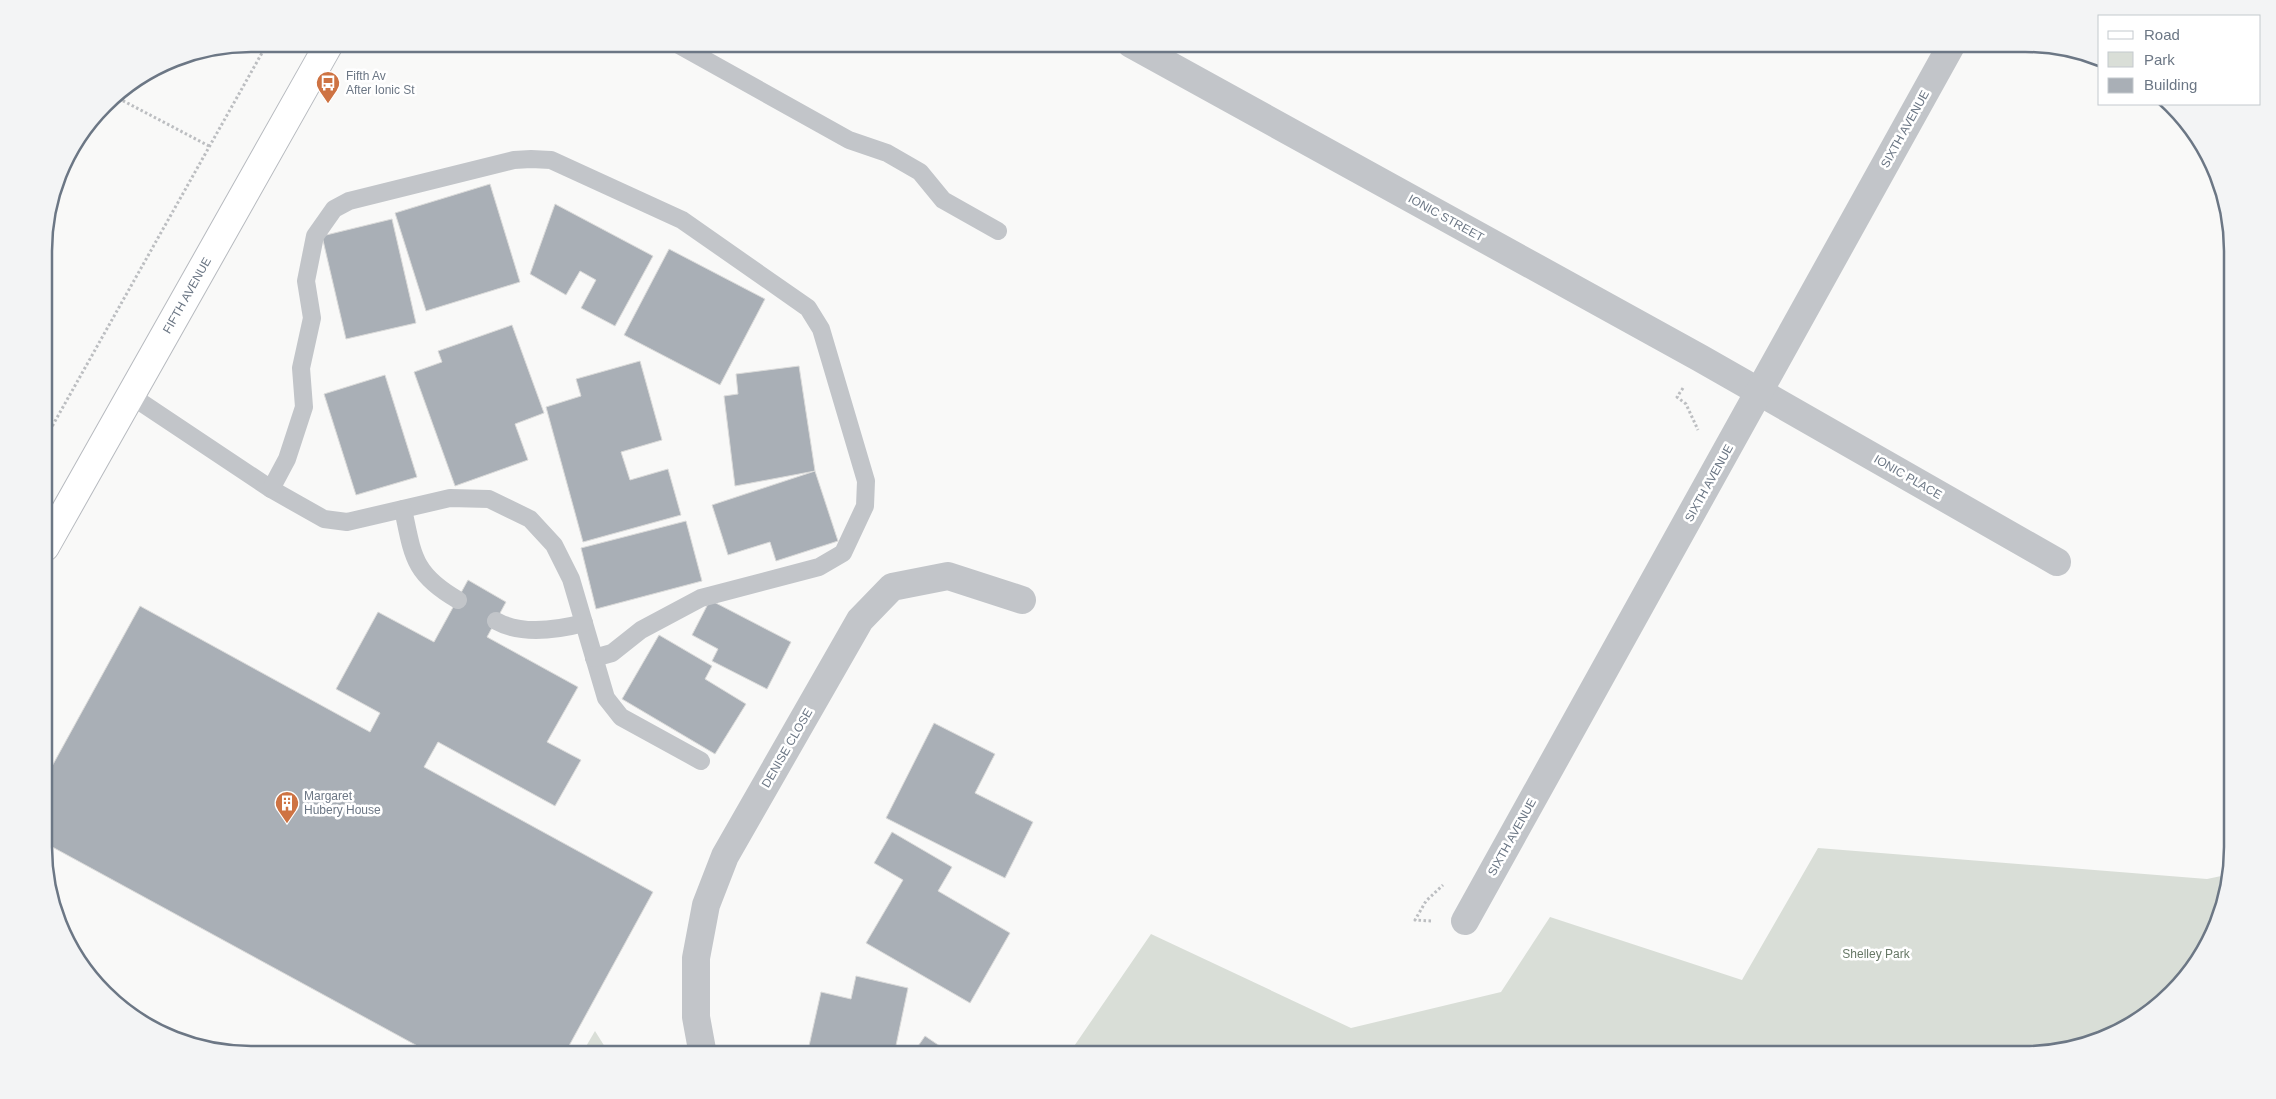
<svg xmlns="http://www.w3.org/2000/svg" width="2276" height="1099" font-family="Arial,sans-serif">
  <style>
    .green { fill: #d9ded7 }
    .building { fill: #a9afb6; stroke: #dbdbda }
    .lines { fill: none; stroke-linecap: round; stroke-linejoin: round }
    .secondary-casing { stroke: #b7babf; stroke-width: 30 }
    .path { stroke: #bcbec1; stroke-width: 3; stroke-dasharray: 2.5 2.5; stroke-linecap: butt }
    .lane { stroke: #c2c5c9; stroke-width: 18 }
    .street { stroke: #c2c5c9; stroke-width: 28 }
    .secondary { stroke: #fff; stroke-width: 28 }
    .labels { text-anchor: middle; stroke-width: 5; stroke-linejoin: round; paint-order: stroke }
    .poi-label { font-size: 12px; fill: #6c7785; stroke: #fff; text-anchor: start }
    .street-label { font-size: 12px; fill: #6c7785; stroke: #fff }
    .park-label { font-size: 12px; fill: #677866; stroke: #fff }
    .rim { fill: none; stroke: #6c7785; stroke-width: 2.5 }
  </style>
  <rect width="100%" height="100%" fill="#f9f9f8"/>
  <g class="green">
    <path d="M1818 848 2207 879 2226 875 2211 939 2181 984 2140 1020 2092 1044 2038 1055H1068L1151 934 1351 1028 1501 992 1550 917 1742 980Z"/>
    <path d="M595 1031 610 1055H581Z"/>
  </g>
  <g class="building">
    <path d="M490 184 520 282 426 311 395 213Z"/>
    <path d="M555 204 653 256 615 326 581 308 596 280 580 271 566 295 530 274Z"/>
    <path d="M392 219 416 323 346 339 322 236Z"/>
    <path d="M669 249 765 299 720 385 624 335Z"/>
    <path d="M512 325 544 413 515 424 528 460 455 486 414 372 442 362 438 351Z"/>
    <path d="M640 361 662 440 621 452 630 480 668 469 681 515 583 542 546 407 581 396 576 379Z"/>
    <path d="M799 366 815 471 735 486 724 396 738 394 736 374Z"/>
    <path d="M385 375 417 477 356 495 324 394Z"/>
    <path d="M815 471 838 541 776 561 770 542 728 555 712 505Z"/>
    <path d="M686 521 702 581 596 609 581 548Z"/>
    <path d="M468 580 506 602 487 637 578 687 547 742 581 760 555 806 438 742 424 767 653 892 564 1055H434L45 843V779L140 606 370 732 380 713 336 689 378 612 434 642Z"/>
    <path d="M710 600 791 642 767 689 712 661 718 649 692 635Z"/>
    <path d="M659 635 712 666 705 679 746 704 715 754 622 699Z"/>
    <path d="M934 723 995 754 975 793 1033 822 1005 878 886 818Z"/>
    <path d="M892 832 952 867 938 891 1010 933 970 1003 866 943 903 880 874 863Z"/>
    <path d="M856 976 908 988 894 1055H807L821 992 851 999Z"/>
    <path d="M925 1036 953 1055H912Z"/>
  </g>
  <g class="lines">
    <g class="secondary-casing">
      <g id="secondary">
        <path id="s1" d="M45 547 329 44"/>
      </g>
    </g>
    <g class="path">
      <path d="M114 96 209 146"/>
      <path d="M1683 388 1677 397 1686 404 1698 430"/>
      <path d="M45 439 267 44"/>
      <path d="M1431 921 1415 920 1426 901 1443 885"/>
    </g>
    <g class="lane">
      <path d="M677 44 849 140 887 153 920 172 943 200 998 231"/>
      <path d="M130 395 271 489 324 519 347 522 450 498 489 499 530 519 554 545 571 579 606 698 621 717 701 761"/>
      <path d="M271 489 287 459 304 407 301 368 312 318 306 281 315 236 334 209 349 201 514 160 531 159 551 160 682 220 808 308 821 329 866 481 865 506 843 553 819 567 701 598 641 630 612 653 594 658"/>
      <path d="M403 509C413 556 413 574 458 600"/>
      <path d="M496 621C521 635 557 630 584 623"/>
    </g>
    <g class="street">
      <path d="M1131 44 1700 358 2057 562"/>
      <path d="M1465 921 1952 44"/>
      <path d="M703 1055 696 1017V958L706 905 725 856 860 620 892 587 948 576 1022 600"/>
    </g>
    <use href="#secondary" class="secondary"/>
  </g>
  <defs>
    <g id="bus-pin" transform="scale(1.25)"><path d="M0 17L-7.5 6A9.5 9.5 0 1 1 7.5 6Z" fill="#ce7343" stroke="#fff"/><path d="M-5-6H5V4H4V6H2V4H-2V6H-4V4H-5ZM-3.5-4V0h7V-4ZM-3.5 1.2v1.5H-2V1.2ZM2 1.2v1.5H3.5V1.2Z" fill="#fff"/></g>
    <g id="building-pin" transform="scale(1.25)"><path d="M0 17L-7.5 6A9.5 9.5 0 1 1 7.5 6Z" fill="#ce7343" stroke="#fff"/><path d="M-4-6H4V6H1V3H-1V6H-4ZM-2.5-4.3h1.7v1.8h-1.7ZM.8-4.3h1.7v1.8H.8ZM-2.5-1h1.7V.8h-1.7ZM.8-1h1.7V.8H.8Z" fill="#fff"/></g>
  </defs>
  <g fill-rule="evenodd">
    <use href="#bus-pin" x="328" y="83"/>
    <use href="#building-pin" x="287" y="803"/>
  </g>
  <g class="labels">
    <g class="poi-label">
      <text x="346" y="80">Fifth Av<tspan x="346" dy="14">After Ionic St</tspan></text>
      <text x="304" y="800">Margaret<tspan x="304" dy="14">Hubery House</tspan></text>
    </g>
    <g class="street-label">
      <text transform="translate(1905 129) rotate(-61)" y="4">SIXTH AVENUE</text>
      <text transform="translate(1446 218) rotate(29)" y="4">IONIC STREET</text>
      <text dy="4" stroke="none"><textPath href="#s1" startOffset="289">FIFTH AVENUE</textPath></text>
      <text transform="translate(1908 477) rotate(30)" y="4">IONIC PLACE</text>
      <text transform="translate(1709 483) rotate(-61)" y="4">SIXTH AVENUE</text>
      <text transform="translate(787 748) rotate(-60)" y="4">DENISE CLOSE</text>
      <text transform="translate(1512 837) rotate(-61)" y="4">SIXTH AVENUE</text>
    </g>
    <g class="park-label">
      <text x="1876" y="958">Shelley Park</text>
    </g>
  </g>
  <path d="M0 0H2276V1099H0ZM251 52H2025A199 199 0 0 1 2224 251V847A199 199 0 0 1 2025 1046H251A199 199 0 0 1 52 847V251A199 199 0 0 1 251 52Z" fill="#f3f4f5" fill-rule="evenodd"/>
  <path class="rim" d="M251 52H2025A199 199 0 0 1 2224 251V847A199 199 0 0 1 2025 1046H251A199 199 0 0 1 52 847V251A199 199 0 0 1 251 52Z"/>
  <rect x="2098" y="15" width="162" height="90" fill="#ffffff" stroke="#c4c9ce"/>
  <rect x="2108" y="31" width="25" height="8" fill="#ffffff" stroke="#c4c9ce"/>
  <text x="2144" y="40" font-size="15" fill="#6c7785">Road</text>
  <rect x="2108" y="52" width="25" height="15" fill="#d9ded7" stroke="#c4c9ce"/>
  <text x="2144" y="65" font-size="15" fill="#6c7785">Park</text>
  <rect x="2108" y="78" width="25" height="15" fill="#a9afb6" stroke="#c4c9ce"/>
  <text x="2144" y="90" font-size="15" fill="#6c7785">Building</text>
</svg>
